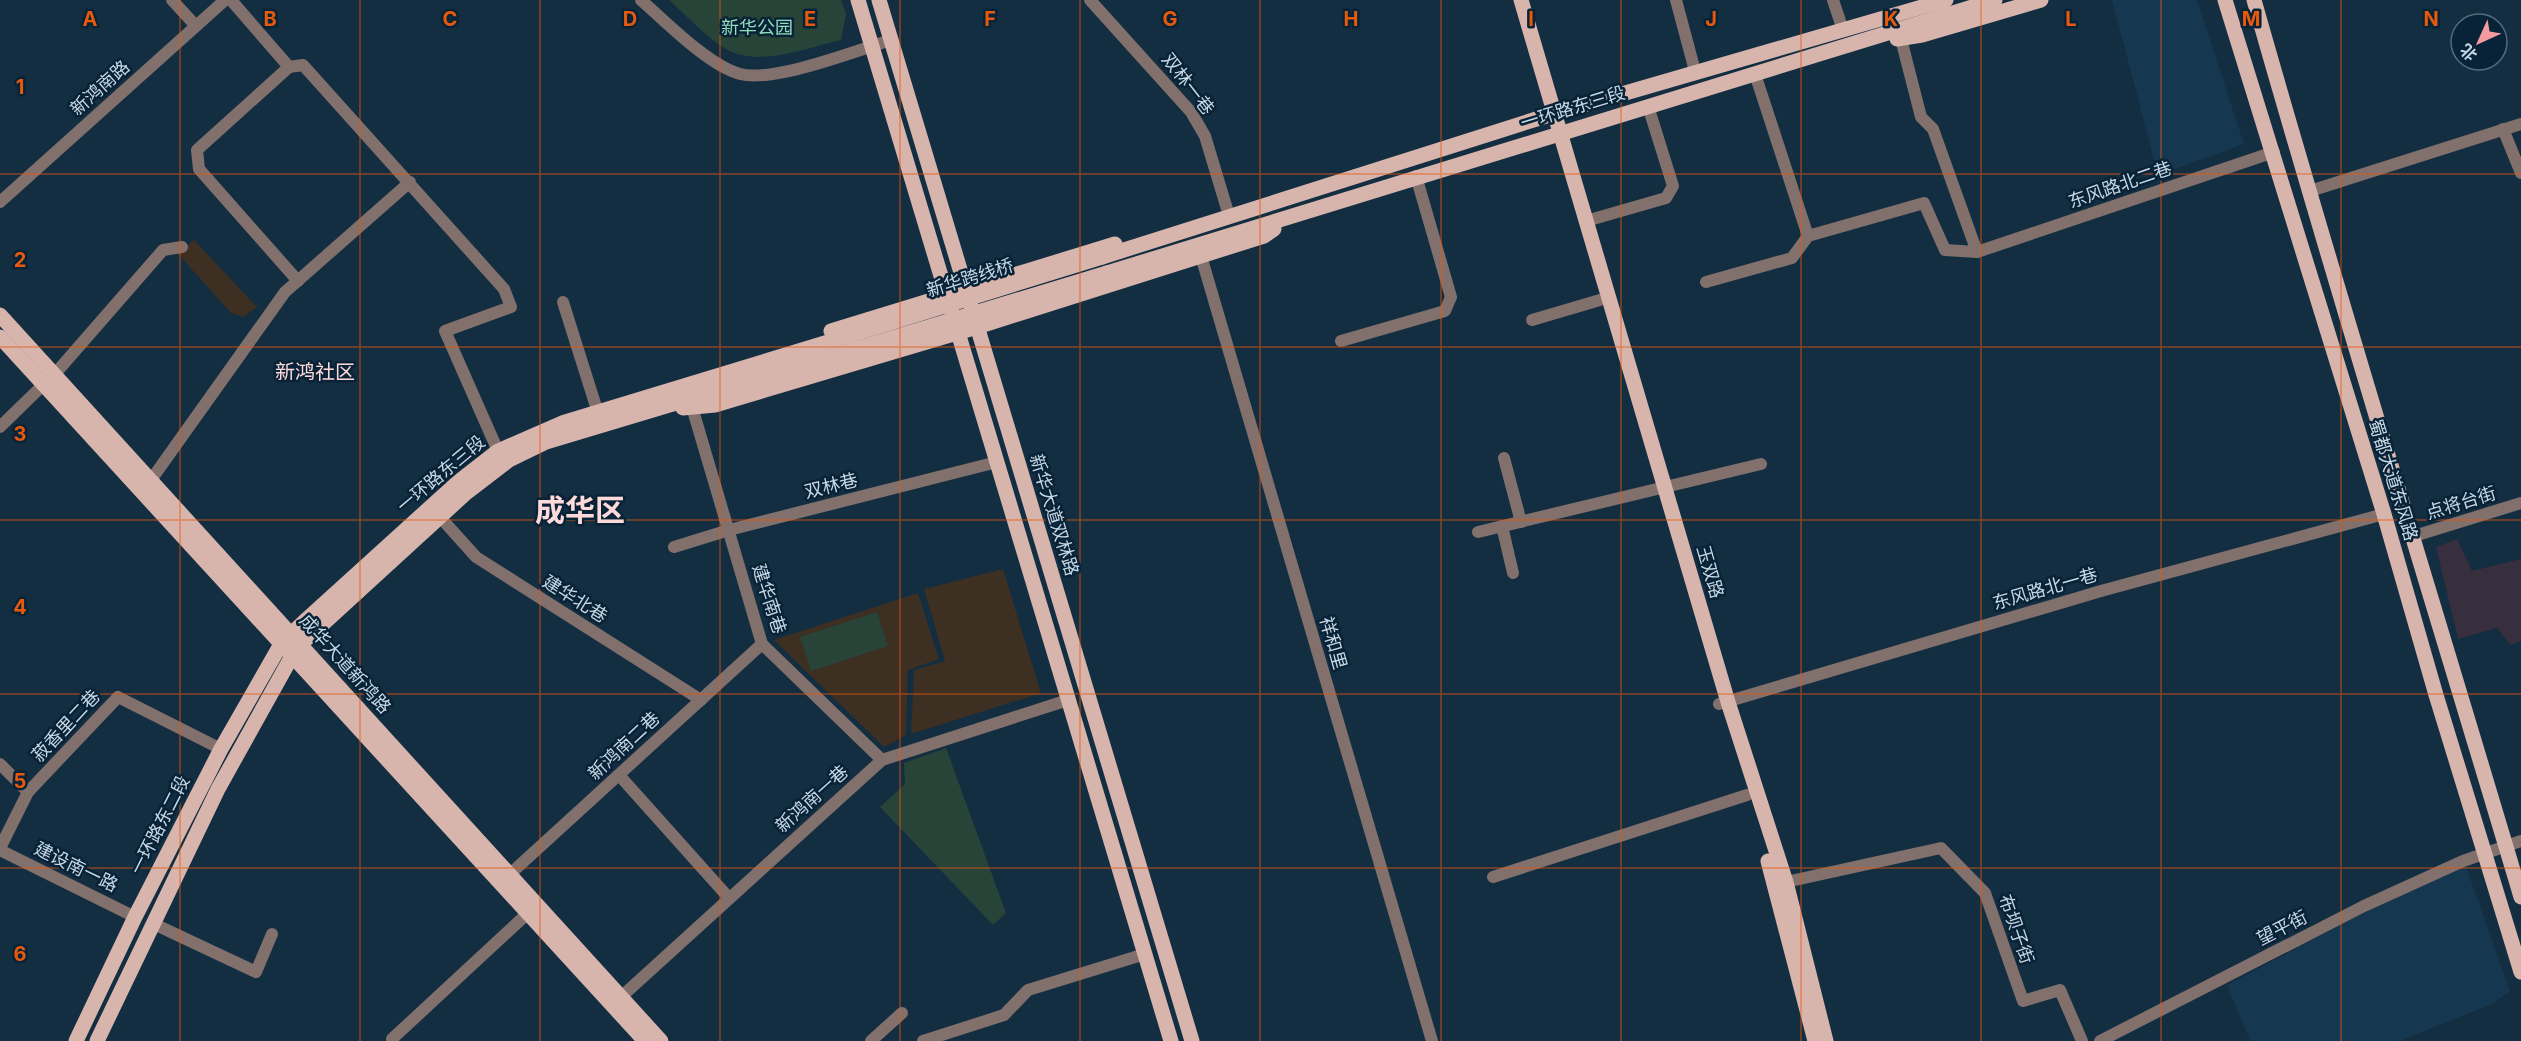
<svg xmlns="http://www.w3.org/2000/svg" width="2521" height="1041" font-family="Inter,'Noto Sans SC',sans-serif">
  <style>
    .built { fill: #163750 }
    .education { fill: #3d2f22 }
    .medical { fill: #372e3e }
    .green { fill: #284337 }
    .pier { fill: #132d41 }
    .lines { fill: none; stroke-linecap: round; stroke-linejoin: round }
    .minor { stroke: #81706c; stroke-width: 12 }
    .major { stroke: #d7b5ad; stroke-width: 15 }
    .major-bridge { stroke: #d7b5ad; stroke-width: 15 }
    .grid { fill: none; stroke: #e8590c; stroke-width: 1.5; stroke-opacity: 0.55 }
    .labels { text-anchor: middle; stroke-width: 5; stroke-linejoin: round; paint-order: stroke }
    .park-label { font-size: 18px; fill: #92dcba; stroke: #082337 }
    .street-label { font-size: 18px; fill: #c7d7e4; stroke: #082337 }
    .neighbourhood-label { font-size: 20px; fill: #fdd9da; stroke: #082337 }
    .town-label { font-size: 30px; font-weight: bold; fill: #fdd9da; stroke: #082337 }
    .grid-label { font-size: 20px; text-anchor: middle; font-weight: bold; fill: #e8590c; stroke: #082337; stroke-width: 5; stroke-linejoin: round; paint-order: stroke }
  </style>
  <rect width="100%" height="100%" fill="#132d41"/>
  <g class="built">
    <path d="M2112 0H2197L2244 144 2158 175Z"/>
    <path d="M2465 864 2510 991 2490 1005 2399 1041H2250L2227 985 2350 920Z"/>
  </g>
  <g class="education">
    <path d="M194 240 257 307 243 317 231 313 178 254Z"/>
    <path d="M1003 569 1041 693 911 734 914 670 945 661 924 589Z"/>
    <path d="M918 593 939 659 908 670 906 735 884 747 774 640Z"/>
  </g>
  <path class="medical" d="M2457 539 2472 571 2521 559V641L2510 645 2497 628 2458 639 2436 547Z"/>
  <g class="green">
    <path d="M669 0H841L846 14 841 40C805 48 755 70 721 46 702 33 686 15 669 0Z"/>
    <path d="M877 612 888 646 811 671 800 637Z"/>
    <path d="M946 748 1006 913 993 925 880 807 905 784 904 763Z"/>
  </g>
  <path class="pier" d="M2521 1018V1041H2496L2493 1029Z"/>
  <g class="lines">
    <g class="minor">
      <path d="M172 0 196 26"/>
      <path d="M231 0 289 67 303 65 504 289 511 307 445 331 498 451"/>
      <path d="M641 0C665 21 709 66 740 74 774 83 855 51 891 40"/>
      <path d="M1090 0 1191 112 1205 136 1227 209"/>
      <path d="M1676 0 1695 71"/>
      <path d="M1833 0 1843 30"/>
      <path d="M1901 39 1921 117 1933 129 1977 252 2274 152"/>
      <path d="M289 67 197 150 199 169 298 281"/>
      <path d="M2503 129 2521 173"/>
      <path d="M2310 191 2521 124"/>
      <path d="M0 202 225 0"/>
      <path d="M1586 221 1666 198 1673 186 1648 106"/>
      <path d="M1808 236 1924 203 1945 250 1977 252"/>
      <path d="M1201 256 1432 1041"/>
      <path d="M1706 282 1792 258 1808 236 1755 74"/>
      <path d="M563 302 598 413"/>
      <path d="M1532 320 1600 300"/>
      <path d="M1341 341 1445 311 1451 297 1416 176"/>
      <path d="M54 375 163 250 182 247"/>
      <path d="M692 407 762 644 882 760"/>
      <path d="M0 427 43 385"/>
      <path d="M1504 458 1521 522"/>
      <path d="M151 480 285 292 410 182"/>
      <path d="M440 517 476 557 701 700"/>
      <path d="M1502 526 1513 573"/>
      <path d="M1478 532 1761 464"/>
      <path d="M2411 537 2521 503"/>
      <path d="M674 547 729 530 997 462"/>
      <path d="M1719 704 2101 591 2384 514"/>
      <path d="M0 764 28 792"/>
      <path d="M619 775 729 898"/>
      <path d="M0 848 28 792 118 697 221 749"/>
      <path d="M0 850 135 917"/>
      <path d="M510 874 762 644"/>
      <path d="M1493 877 1747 795"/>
      <path d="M1786 882 1941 848 1985 893 2023 1001 2060 990 2082 1041"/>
      <path d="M154 924 256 972 272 934"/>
      <path d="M621 997 882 760 1068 700"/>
      <path d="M392 1039 528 913"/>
      <path d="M871 1041 902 1013"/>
      <path d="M923 1041 1004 1015 1028 990 1145 954"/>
      <path d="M2100 1041 2364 906 2463 861 2521 841"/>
    </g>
    <g class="major">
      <path d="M858 0 1171 1041"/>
      <path d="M879 0 1192 1041"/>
      <path d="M1521 0 1728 702 1786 882 1826 1041"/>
      <path d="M2225 0 2384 514 2436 695 2521 972"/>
      <path d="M2254 0C2339 300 2432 598 2521 897"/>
      <path d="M1897 39 1922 35 2041 0"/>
      <path d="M1102 257 1546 116 1946 0"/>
      <path d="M1107 273 1995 0"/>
      <path d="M0 315 661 1041"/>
      <path d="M831 331 1115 244"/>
      <path d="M0 337 645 1041"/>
      <path d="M683 408 715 405 977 327 1264 236 1274 229"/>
      <path d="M1768 861 1815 1041"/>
      <path d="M76 1041 135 917 221 749 281 644 307 619 457 483 498 451 562 423 848 336"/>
      <path d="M97 1041 218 789 292 656 301 644 466 493 509 460 546 442 856 349"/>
    </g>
    <g class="major-bridge">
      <path d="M848 336 1102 257"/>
      <path d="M856 349 1107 273"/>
    </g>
  </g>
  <path class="grid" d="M180 0V1041M360 0V1041M540 0V1041M720 0V1041M900 0V1041M1080 0V1041M1260 0V1041M1441 0V1041M1621 0V1041M1801 0V1041M1981 0V1041M2161 0V1041M2341 0V1041M0 174H2521M0 347H2521M0 520H2521M0 694H2521M0 868H2521"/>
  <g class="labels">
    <g class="park-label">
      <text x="757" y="34">新华公园</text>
    </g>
    <g class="street-label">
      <text transform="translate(1188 84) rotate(52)" y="6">双林一巷</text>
      <text transform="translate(100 88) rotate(-42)" y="6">新鸿南路</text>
      <text transform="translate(1573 108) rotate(-17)" y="6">一环路东三段</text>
      <text transform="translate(2120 185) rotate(-19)" y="6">东风路北二巷</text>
      <text transform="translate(970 278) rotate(-17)" y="6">新华跨线桥</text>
      <text transform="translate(441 474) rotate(-40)" y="6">一环路东三段</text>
      <text transform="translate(2393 480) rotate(73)" y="6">蜀都大道东风路</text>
      <text transform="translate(831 486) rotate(-14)" y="6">双林巷</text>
      <text transform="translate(2461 503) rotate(-17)" y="6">点将台街</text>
      <text transform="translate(1054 515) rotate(73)" y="6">新华大道双林路</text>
      <text transform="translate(1710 572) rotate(74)" y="6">玉双路</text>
      <text transform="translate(2045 589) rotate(-16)" y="6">东风路北一巷</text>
      <text transform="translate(575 599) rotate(32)" y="6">建华北巷</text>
      <text transform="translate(769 599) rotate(72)" y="6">建华南巷</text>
      <text transform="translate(1333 643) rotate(74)" y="6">祥和里</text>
      <text transform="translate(345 664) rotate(48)" y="6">成华大道新鸿路</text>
      <text transform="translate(66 726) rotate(-47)" y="6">菽香里二巷</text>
      <text transform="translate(624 746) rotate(-43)" y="6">新鸿南二巷</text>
      <text transform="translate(812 799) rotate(-42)" y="6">新鸿南一巷</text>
      <text transform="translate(160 825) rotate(-63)" y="6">一环路东二段</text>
      <text transform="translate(76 867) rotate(26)" y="6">建设南一路</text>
      <text transform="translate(2282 928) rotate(-27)" y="6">望平街</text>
      <text transform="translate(2016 929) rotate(71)" y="6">布坝子街</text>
    </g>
    <g class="neighbourhood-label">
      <text x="315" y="379">新鸿社区</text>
    </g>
    <g class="town-label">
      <text x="580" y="521">成华区</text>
    </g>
  </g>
  <g class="grid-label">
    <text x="90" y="26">A</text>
    <text x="270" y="26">B</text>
    <text x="450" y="26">C</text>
    <text x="630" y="26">D</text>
    <text x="810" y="26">E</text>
    <text x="990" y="26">F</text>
    <text x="1170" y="26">G</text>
    <text x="1351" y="26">H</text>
    <text x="1531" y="26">I</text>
    <text x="1711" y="26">J</text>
    <text x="1891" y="26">K</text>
    <text x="2071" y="26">L</text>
    <text x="2251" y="26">M</text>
    <text x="2431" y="26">N</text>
    <text x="20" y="94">1</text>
    <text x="20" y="267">2</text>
    <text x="20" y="441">3</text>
    <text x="20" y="614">4</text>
    <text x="20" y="788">5</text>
    <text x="20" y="961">6</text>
  </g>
  <g transform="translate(2479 42) rotate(225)"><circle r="28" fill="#082337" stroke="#546b7c" stroke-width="1.5"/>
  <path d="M0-4.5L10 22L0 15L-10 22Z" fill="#f49aa1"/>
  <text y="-9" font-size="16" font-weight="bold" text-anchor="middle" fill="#c7d7e4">北</text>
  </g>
</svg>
